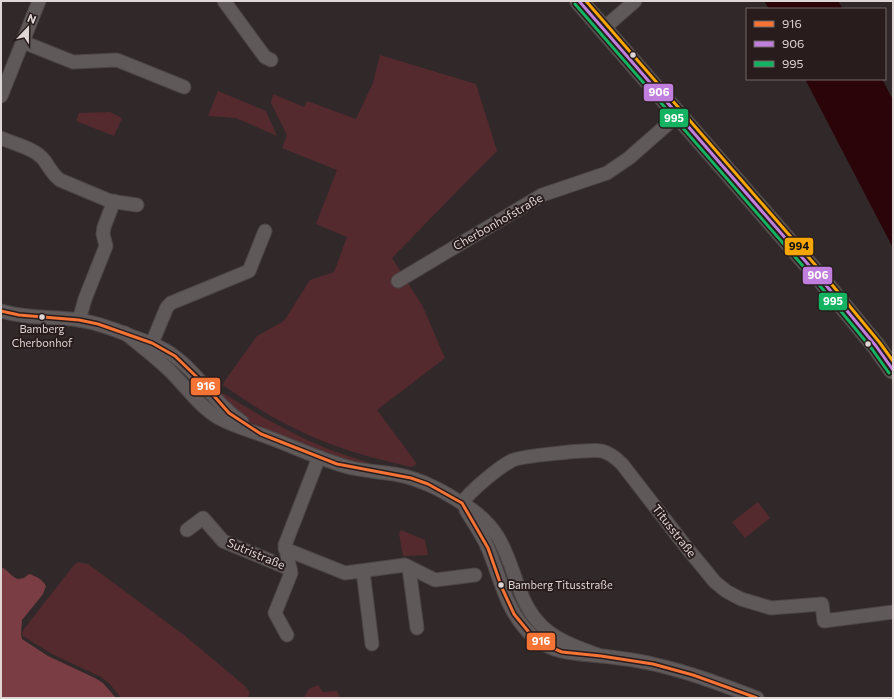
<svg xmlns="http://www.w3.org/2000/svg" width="894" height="699" font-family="Commissioner,sans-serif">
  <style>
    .green { fill: #552a2f }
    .forest { fill: #7a3d44 }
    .water { fill: #2b040a }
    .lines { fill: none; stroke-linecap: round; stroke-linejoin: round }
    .street-casing { stroke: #4c4545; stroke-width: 15 }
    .secondary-casing { stroke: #4c4545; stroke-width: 20 }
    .street { stroke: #5f595a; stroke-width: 13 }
    .secondary { stroke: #5a5755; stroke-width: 18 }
    .bus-1-casing { stroke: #291c1d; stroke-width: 6 }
    .bus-2-casing { stroke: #291c1d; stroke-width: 6 }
    .bus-3-casing { stroke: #291c1d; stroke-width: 6 }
    .bus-4-casing { stroke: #291c1d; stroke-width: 6 }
    .bus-1 { stroke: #f57335; stroke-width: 3 }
    .bus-2 { stroke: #c07fdc; stroke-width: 3 }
    .bus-3 { stroke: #13b361; stroke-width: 3 }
    .bus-4 { stroke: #f7a600; stroke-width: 3 }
    .bus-dot { fill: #dfd6d6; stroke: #291c1d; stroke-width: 1.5 }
    .labels { text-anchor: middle; stroke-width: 4; stroke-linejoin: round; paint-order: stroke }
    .bus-label { font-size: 11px; fill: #dfd6d6; stroke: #291c1d }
    .street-label { font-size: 12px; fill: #dfd6d6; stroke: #291c1d }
    .line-badge { stroke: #291c1d; stroke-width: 1.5 }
    .badge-label { font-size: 11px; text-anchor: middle; font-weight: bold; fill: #fff }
    .pale-badge-label { font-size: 11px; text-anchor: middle; font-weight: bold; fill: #111 }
  </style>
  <rect width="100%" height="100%" fill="#302829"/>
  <g class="green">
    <path d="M380 55 476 84 497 151 465 183 392 258 422 305 445 358 377 410 417 464 411 467C381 460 349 452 320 440 286 426 254 407 223 385L226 379 257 336 284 321 310 280 334 272 347 237 316 224 337 170 282 148 287 135 271 103 273 94 304 107 307 101 356 119 373 83Z"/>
    <path d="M218 91 266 111 277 136 236 118 208 116Z"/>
    <path d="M110 112 122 118 114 136 76 121 79 113Z"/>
    <path d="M216 389C244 406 272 423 301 437 323 448 347 456 370 463V465L351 462 325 454 267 430 245 420Z"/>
    <path d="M758 502 770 518 745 538 732 522Z"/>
    <path d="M401 530 425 540 428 555 403 556 399 534Z"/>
    <path d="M78 562 88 564 184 635 245 686 250 692 248 697 121 698 109 683 101 677 52 654 23 636 22 633 24 629 74 565Z"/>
    <path d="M318 685 323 692 337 691 340 698H304L309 689Z"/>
  </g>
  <path class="forest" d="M1 567C8 570 11 577 18 579L24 578 29 574C36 576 43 580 46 586L43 594 22 620 21 634 22 639 48 656 95 678 103 683 116 698H1Z"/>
  <g class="water">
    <path d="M764 1H838L843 9H769Z"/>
    <path d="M805 79H882L893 100V248Z"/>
  </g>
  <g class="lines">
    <g class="street-casing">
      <g id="street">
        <path d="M224 1 265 57 271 60"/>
        <path d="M604 28 635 1"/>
        <path d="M23 42 73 62 117 60 184 87"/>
        <path d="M1 96 39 1"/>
        <path d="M1 138C14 144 35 148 44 160 50 168 52 174 60 180L110 201 137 205"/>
        <path d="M398 281 542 195 607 173 629 158 678 115"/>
        <path d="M1 311C26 319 53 316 79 320 98 323 114 329 131 336 143 340 154 344 165 350 196 368 212 402 242 422"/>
        <path d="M79 320 85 299 106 246 103 234 104 227 114 201"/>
        <path d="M125 333C141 346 157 358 171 372 187 388 200 407 219 418 235 427 253 431 270 438 297 448 324 461 352 468 366 471 380 472 394 474 423 479 447 493 471 509 481 516 491 526 498 537 516 567 517 604 544 628 560 642 582 649 601 656"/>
        <path d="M152 343 167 307 171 303 249 271 265 231"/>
        <path d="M462 503C470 491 498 468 511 461 519 456 592 449 602 451 610 453 616 458 622 464L687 548 715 582 726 591 741 599 771 608 822 604 824 621 893 612"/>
        <path d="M466 510C473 522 481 533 487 546 499 573 504 603 523 626 545 654 570 653 602 656 619 658 637 660 653 664 689 672 723 685 757 698"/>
        <path d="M187 530 203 518 223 541 290 569"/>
        <path d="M285 549 345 573 405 565 435 580 475 575"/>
        <path d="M409 568 417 628"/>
        <path d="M363 571 372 644"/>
        <path d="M287 635 275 613 291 573 285 545 319 457"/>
      </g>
    </g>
    <g class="secondary-casing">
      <path id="secondary" d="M579 1 820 278 876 346 893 370"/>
    </g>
    <use href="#street" class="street"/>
    <use href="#secondary" class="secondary"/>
    <g class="bus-1-casing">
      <path id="bus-1" d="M1 311 19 315 79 320 98 324 152 343 175 356 201 381 229 413 261 434 337 464 411 478 428 484 462 503 488 548 502 588 514 614 532 636 550 647 562 652 601 656 653 664 693 675 757 698"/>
    </g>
    <g class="bus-2-casing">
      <path id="bus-2" d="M579 1 820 278 876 346 893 370"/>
    </g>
    <g class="bus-3-casing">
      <path id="bus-3" d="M575 4 816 281 872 349 889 373"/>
    </g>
    <g class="bus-4-casing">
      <path id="bus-4" d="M586 1 824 275 880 343 893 361"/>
    </g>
    <use href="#bus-1" class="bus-1"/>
    <use href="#bus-2" class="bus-2"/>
    <use href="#bus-3" class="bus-3"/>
    <use href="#bus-4" class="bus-4"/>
  </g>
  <g class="bus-dot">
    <circle cx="633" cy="55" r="3.5"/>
    <circle cx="42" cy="317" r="3.5"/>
    <circle cx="868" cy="344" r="3.5"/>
    <circle cx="501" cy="585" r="3.5"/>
  </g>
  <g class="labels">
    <g class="bus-label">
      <text x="42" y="333">Bamberg<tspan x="42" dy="14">Cherbonhof</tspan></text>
      <text x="508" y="589" text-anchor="start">Bamberg Titusstraße</text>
    </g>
    <g class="street-label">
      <text transform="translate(498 222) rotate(-30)" y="4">Cherbonhofstraße</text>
      <text transform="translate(674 531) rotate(52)" y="4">Titusstraße</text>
      <text transform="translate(256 554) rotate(23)" y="4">Sutristraße</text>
    </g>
  </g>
  <g class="line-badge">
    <rect x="643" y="83" width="31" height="19" rx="4" fill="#c07fdc"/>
    <rect x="659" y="108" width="30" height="20" rx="4" fill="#13b361"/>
    <rect x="784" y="237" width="30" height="19" rx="4" fill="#f7a600"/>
    <rect x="802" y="266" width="31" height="19" rx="4" fill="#c07fdc"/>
    <rect x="818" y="292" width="30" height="19" rx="4" fill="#13b361"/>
    <rect x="190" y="377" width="31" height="19" rx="4" fill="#f57335"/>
    <rect x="526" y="632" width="30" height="19" rx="4" fill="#f57335"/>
  </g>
  <g class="badge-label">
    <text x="659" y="96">906</text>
    <text x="674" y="122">995</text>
    <text x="818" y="279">906</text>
    <text x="833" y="305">995</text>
    <text x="206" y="390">916</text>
    <text x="541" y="645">916</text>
  </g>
  <g class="pale-badge-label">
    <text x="799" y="250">994</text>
  </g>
  <rect width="894" height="699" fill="none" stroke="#dfd6d6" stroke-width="4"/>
  <rect x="746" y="8" width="140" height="72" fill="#291c1d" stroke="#726667"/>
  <rect x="754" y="21" width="20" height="6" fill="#f57335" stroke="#726667"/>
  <text x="782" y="28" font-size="12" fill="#dfd6d6">916</text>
  <rect x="754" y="41" width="20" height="6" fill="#c07fdc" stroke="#726667"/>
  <text x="782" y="48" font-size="12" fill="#dfd6d6">906</text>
  <rect x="754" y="61" width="20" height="6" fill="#13b361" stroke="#726667"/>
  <text x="782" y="68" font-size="12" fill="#dfd6d6">995</text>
  <g transform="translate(28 28) rotate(22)" stroke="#291c1d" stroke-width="3" paint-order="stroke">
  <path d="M0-3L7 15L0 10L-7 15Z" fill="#dfd6d6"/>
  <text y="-6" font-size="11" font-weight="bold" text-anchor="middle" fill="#dfd6d6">N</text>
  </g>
</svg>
